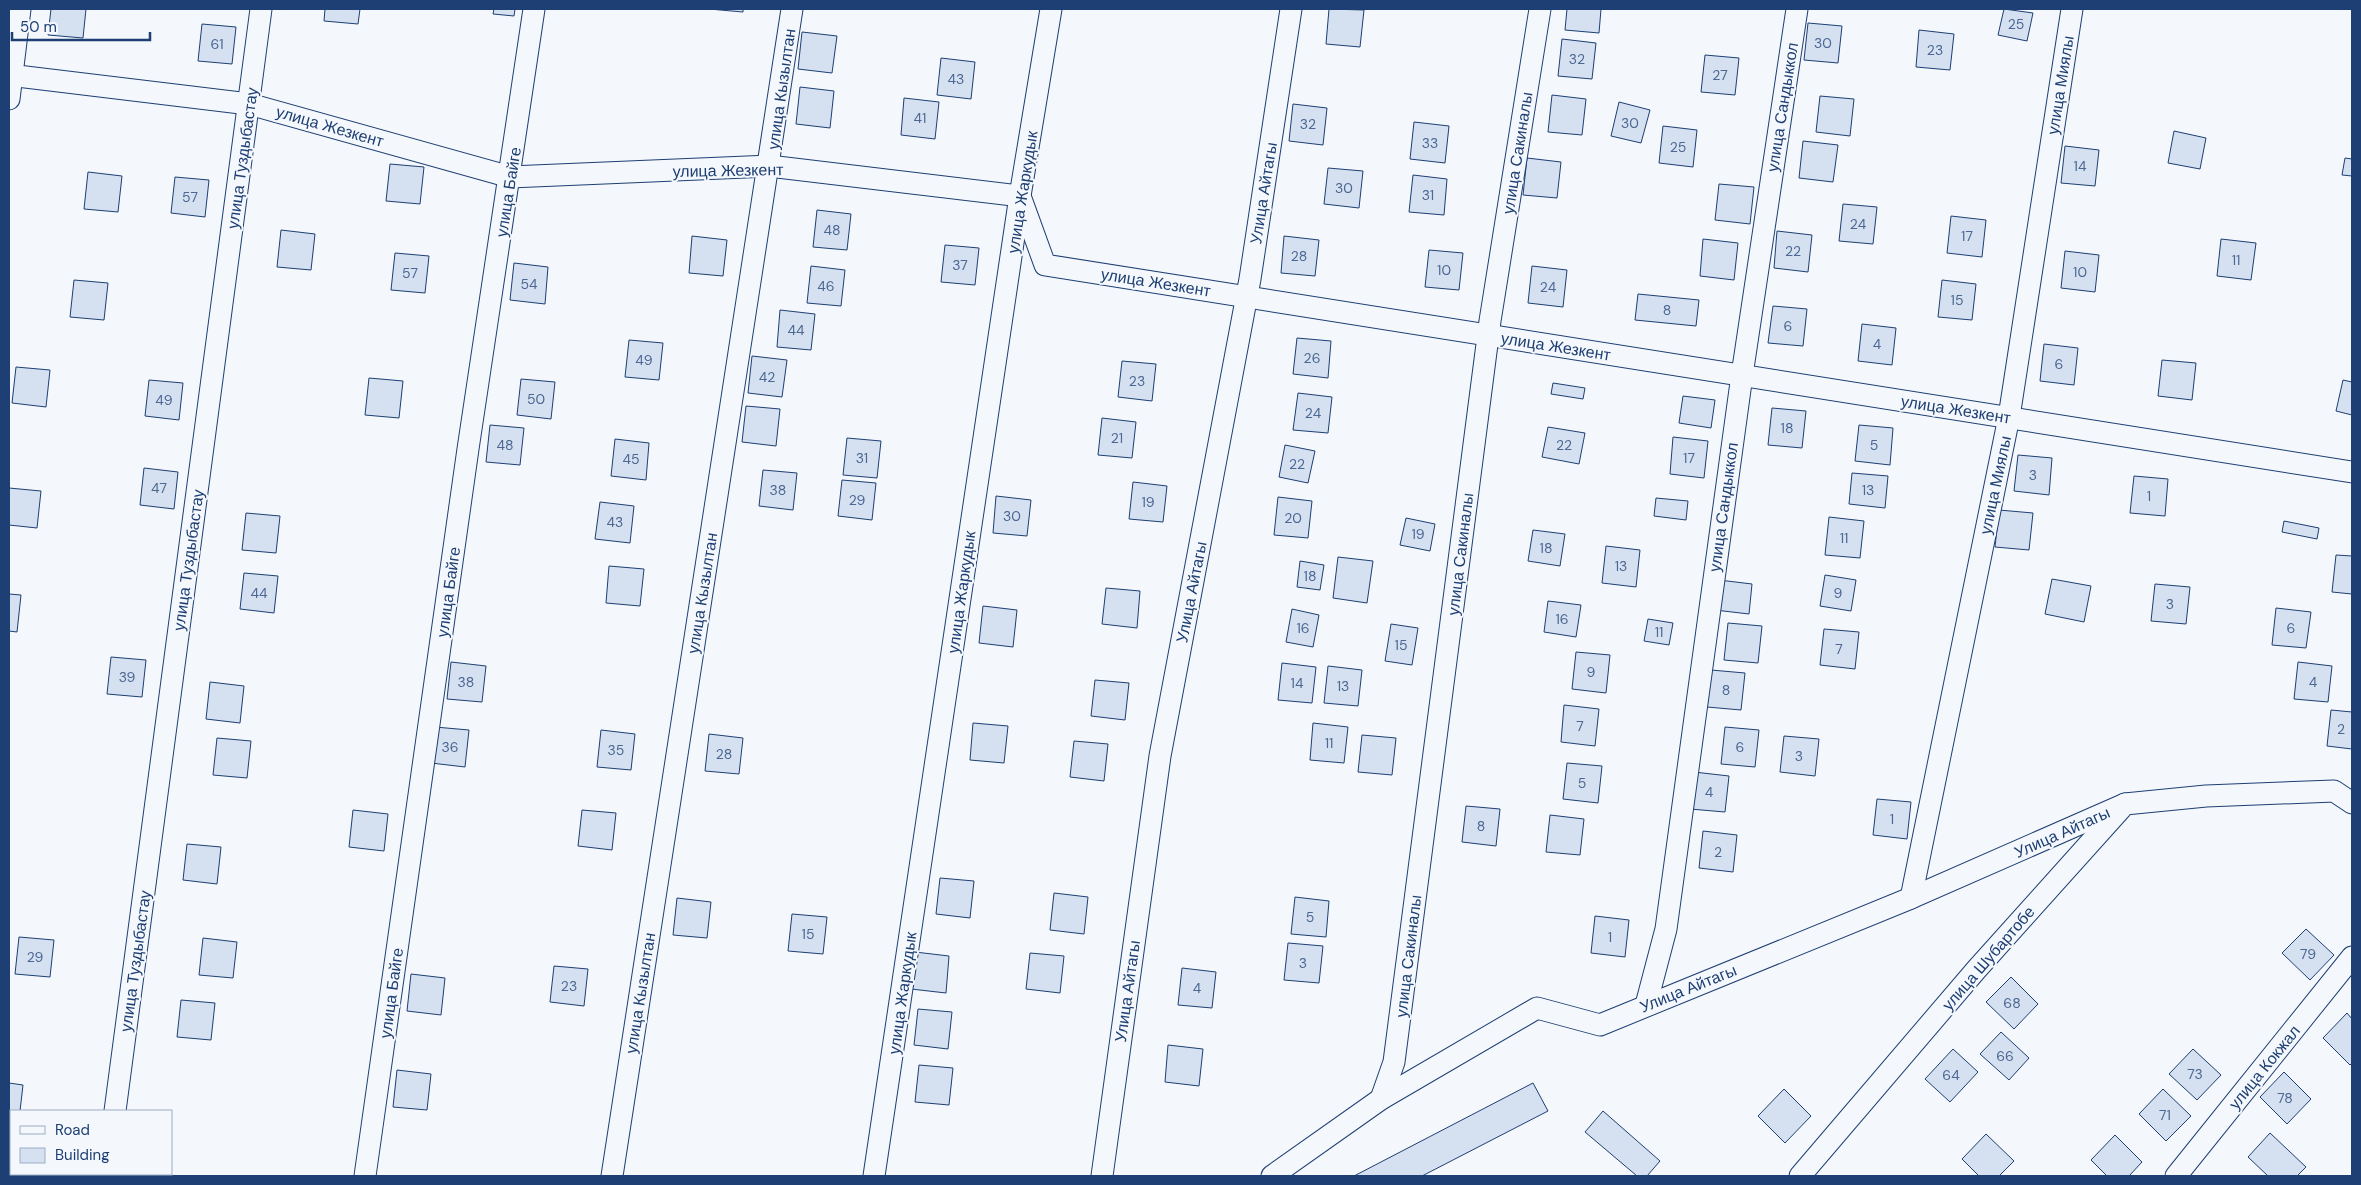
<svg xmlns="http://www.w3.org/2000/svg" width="2361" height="1185" font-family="'DM Sans',sans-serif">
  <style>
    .building { fill: #d5e0f0; stroke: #1d3f73 }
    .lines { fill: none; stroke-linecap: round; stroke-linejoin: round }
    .minor-casing { stroke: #1d3f73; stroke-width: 23 }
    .minor { stroke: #f4f7fb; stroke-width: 21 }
    .labels { text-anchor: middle; stroke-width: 4; stroke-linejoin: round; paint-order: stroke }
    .number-label { font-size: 14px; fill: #4b6792 }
    .street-label { font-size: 16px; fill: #1d3f73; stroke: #f4f7fb }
  </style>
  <rect width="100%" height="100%" fill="#f4f7fb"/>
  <g class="building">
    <path d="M51 9H86L83 38 48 35Z"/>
    <path d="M325 9H360L358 24 324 21Z"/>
    <path d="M494 9H515L514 16 493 14Z"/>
    <path d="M709 9H743V12Z"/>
    <path d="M1329 9 1364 10 1360 47 1326 44Z"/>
    <path d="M1567 9H1601L1599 33 1565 30Z"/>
    <path d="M2004 9 2033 13 2027 41 1998 35Z"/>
    <path d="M1808 23 1842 26 1838 63 1804 60Z"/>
    <path d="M202 24 236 27 232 64 198 61Z"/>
    <path d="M1919 30 1954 34 1950 70 1916 67Z"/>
    <path d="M802 32 837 36 832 73 798 69Z"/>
    <path d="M1562 39 1596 43 1592 79 1558 76Z"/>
    <path d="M1705 55 1739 58 1735 95 1701 92Z"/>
    <path d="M941 58 975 62 971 99 937 95Z"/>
    <path d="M800 87 834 91 830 128 796 124Z"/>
    <path d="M1552 95 1586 99 1582 135 1548 132Z"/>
    <path d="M1820 96 1854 99 1850 136 1816 132Z"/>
    <path d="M904 98 939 102 935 139 901 135Z"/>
    <path d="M1619 102 1650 110 1641 143 1611 136Z"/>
    <path d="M1293 104 1327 108 1323 145 1289 141Z"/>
    <path d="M1414 122 1449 126 1445 163 1410 159Z"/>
    <path d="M1663 126 1697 130 1693 167 1659 163Z"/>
    <path d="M2174 131 2206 138 2200 169 2168 163Z"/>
    <path d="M1803 141 1838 145 1833 182 1799 178Z"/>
    <path d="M2065 146 2099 150 2095 186 2061 183Z"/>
    <path d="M1527 158 1561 162 1557 198 1523 195Z"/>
    <path d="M2345 158 2352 159V176L2342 175Z"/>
    <path d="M390 164 424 167 420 204 386 201Z"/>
    <path d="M1328 168 1363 171 1359 208 1324 204Z"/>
    <path d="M88 172 122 176 118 212 84 209Z"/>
    <path d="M1413 175 1447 179 1444 215 1409 212Z"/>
    <path d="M175 177 209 180 205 217 171 213Z"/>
    <path d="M1719 184 1754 187 1750 224 1715 220Z"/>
    <path d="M1843 204 1877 207 1873 244 1839 241Z"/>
    <path d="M817 210 851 214 847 250 813 247Z"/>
    <path d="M1951 216 1986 220 1982 257 1947 253Z"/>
    <path d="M281 230 315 234 311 270 277 267Z"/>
    <path d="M1777 231 1812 235 1808 272 1774 268Z"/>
    <path d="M692 236 727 240 723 276 689 273Z"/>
    <path d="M1284 236 1319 240 1315 276 1281 273Z"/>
    <path d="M1703 239 1738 243 1734 280 1700 276Z"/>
    <path d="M2221 239 2256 243 2251 280 2217 276Z"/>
    <path d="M945 245 979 248 975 285 941 282Z"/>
    <path d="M1429 250 1463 253 1459 290 1425 287Z"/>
    <path d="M2065 251 2099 255 2095 292 2061 288Z"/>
    <path d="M395 253 429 256 425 293 391 290Z"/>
    <path d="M514 263 548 267 545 304 510 300Z"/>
    <path d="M811 266 845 270 841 306 807 303Z"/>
    <path d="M1532 266 1567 270 1563 307 1528 303Z"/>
    <path d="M74 280 108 283 104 320 70 317Z"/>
    <path d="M1942 280 1976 284 1972 320 1938 317Z"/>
    <path d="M1638 294 1699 300 1696 326 1635 320Z"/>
    <path d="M1773 306 1807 309 1803 346 1768 343Z"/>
    <path d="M780 310 815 314 811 350 777 347Z"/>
    <path d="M1862 324 1896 328 1892 365 1858 361Z"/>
    <path d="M1297 338 1331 341 1328 378 1293 374Z"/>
    <path d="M629 340 663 343 659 380 625 377Z"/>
    <path d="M2044 344 2078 348 2074 385 2040 381Z"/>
    <path d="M752 356 787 360 782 397 748 393Z"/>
    <path d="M2162 360 2196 363 2192 400 2158 396Z"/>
    <path d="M1122 361 1156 364 1152 401 1118 397Z"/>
    <path d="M16 367 50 370 46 407 12 403Z"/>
    <path d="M369 378 403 381 399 418 365 415Z"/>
    <path d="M521 379 555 382 551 419 517 415Z"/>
    <path d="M149 380 183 383 179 420 145 416Z"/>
    <path d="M2343 380 2352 382V415L2336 411Z"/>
    <path d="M1553 383 1585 388 1583 399 1551 394Z"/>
    <path d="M1298 393 1332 397 1328 433 1293 430Z"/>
    <path d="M1683 396 1715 400 1711 428 1679 423Z"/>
    <path d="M746 406 780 409 776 446 742 442Z"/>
    <path d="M1772 408 1806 411 1802 448 1768 445Z"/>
    <path d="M1102 418 1136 422 1132 458 1098 455Z"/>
    <path d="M490 425 524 428 520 465 486 462Z"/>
    <path d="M1859 425 1893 428 1890 465 1855 461Z"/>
    <path d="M1548 427 1585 433 1579 464 1542 457Z"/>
    <path d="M1673 437 1708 441 1704 478 1670 474Z"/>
    <path d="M847 438 881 441 877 478 843 475Z"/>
    <path d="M615 439 649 443 646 480 611 476Z"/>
    <path d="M1285 445 1315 451 1308 483 1279 477Z"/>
    <path d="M2018 455 2052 458 2049 495 2014 491Z"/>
    <path d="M144 468 178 472 174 509 140 505Z"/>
    <path d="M763 470 797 473 793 510 759 506Z"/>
    <path d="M1852 473 1888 476 1885 508 1849 504Z"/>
    <path d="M2134 476 2168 479 2165 516 2130 513Z"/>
    <path d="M842 480 876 483 872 520 838 516Z"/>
    <path d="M1133 482 1167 486 1163 522 1129 519Z"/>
    <path d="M9 488 41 491 37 528 9 525Z"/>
    <path d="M996 496 1031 500 1027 536 993 533Z"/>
    <path d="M1278 497 1312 501 1308 538 1274 535Z"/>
    <path d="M1656 498 1688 501 1686 520 1654 516Z"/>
    <path d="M600 502 634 506 630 543 595 539Z"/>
    <path d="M1999 510 2033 513 2029 550 1995 547Z"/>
    <path d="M246 513 280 516 276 553 242 550Z"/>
    <path d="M1829 517 1864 521 1860 558 1825 555Z"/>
    <path d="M1406 518 1435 524 1430 551 1400 545Z"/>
    <path d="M2284 521 2319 528 2317 539 2282 532Z"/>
    <path d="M1533 530 1565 534 1560 566 1528 561Z"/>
    <path d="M1606 546 1640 550 1636 587 1602 583Z"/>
    <path d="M2336 555 2352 556V594L2332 592Z"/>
    <path d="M1338 557 1373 561 1367 603 1333 598Z"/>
    <path d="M1300 561 1324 565 1320 590 1297 587Z"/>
    <path d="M609 566 644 569 640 606 606 603Z"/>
    <path d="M244 573 278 576 274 613 240 609Z"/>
    <path d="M1825 575 1856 580 1851 611 1820 606Z"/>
    <path d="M2052 579 2091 586 2084 622 2045 614Z"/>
    <path d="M1719 580 1752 584 1749 614 1715 610Z"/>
    <path d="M2155 584 2190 587 2186 624 2151 621Z"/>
    <path d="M1106 588 1140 591 1137 628 1102 624Z"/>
    <path d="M9 594 21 595 17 632 9 631Z"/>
    <path d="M1548 601 1581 605 1576 637 1544 632Z"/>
    <path d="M983 606 1017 610 1013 647 979 643Z"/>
    <path d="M2276 608 2311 612 2306 648 2272 645Z"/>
    <path d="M1292 609 1319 615 1313 647 1286 642Z"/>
    <path d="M1648 619 1673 623 1669 645 1644 641Z"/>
    <path d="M1728 623 1762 626 1758 663 1724 660Z"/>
    <path d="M1391 624 1418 628 1412 665 1385 661Z"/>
    <path d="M1824 629 1859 632 1855 669 1820 665Z"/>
    <path d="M1576 652 1610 655 1606 693 1572 689Z"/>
    <path d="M111 657 146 660 142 697 107 694Z"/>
    <path d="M451 662 486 666 482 702 447 699Z"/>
    <path d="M2298 662 2332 666 2328 702 2294 699Z"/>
    <path d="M1282 663 1316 667 1312 703 1278 700Z"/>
    <path d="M1328 666 1362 670 1358 706 1324 703Z"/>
    <path d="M1711 670 1745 673 1741 710 1707 707Z"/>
    <path d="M1095 680 1129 683 1125 720 1091 716Z"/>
    <path d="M210 682 244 686 240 723 206 719Z"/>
    <path d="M1564 705 1599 709 1595 746 1561 742Z"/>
    <path d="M2331 710 2352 712V749L2327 746Z"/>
    <path d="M973 723 1008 726 1004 763 970 760Z"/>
    <path d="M1313 723 1348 727 1344 763 1310 760Z"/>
    <path d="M435 727 469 730 465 767 431 763Z"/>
    <path d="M1725 727 1759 730 1755 767 1721 764Z"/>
    <path d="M601 730 635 734 631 770 597 767Z"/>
    <path d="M709 734 743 738 739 774 705 771Z"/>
    <path d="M1362 735 1396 738 1392 775 1358 772Z"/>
    <path d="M1784 736 1819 739 1815 776 1780 772Z"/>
    <path d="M217 738 251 741 247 778 213 775Z"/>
    <path d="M1074 741 1108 744 1104 781 1070 777Z"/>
    <path d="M1567 763 1602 766 1598 803 1563 799Z"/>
    <path d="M1694 772 1729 776 1725 812 1690 809Z"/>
    <path d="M1877 799 1911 802 1907 839 1873 835Z"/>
    <path d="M1466 806 1500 809 1496 846 1462 842Z"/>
    <path d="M353 810 388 814 384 851 349 847Z"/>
    <path d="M582 810 616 813 612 850 578 846Z"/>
    <path d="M1550 815 1584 819 1580 855 1546 852Z"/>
    <path d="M1703 831 1737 835 1733 872 1699 868Z"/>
    <path d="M187 844 221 847 217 884 183 880Z"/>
    <path d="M940 878 974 881 970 918 936 914Z"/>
    <path d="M1054 893 1088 897 1084 934 1050 930Z"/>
    <path d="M1295 897 1329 901 1326 937 1291 934Z"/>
    <path d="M677 898 711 902 707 938 673 935Z"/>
    <path d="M792 914 827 917 823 954 788 951Z"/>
    <path d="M1595 916 1629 920 1625 957 1591 953Z"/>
    <path d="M2306 929 2334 955 2310 980 2282 953Z"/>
    <path d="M19 937 54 940 50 977 15 974Z"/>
    <path d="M203 938 237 942 233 978 199 975Z"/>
    <path d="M1288 943 1323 946 1319 983 1284 980Z"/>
    <path d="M915 952 949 956 946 993 911 989Z"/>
    <path d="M1030 953 1064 956 1060 993 1026 989Z"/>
    <path d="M554 966 588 969 584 1006 550 1002Z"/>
    <path d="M1182 968 1216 972 1212 1008 1178 1005Z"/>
    <path d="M411 974 445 978 441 1015 407 1011Z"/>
    <path d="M2011 977 2038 1004 2014 1029 1986 1002Z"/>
    <path d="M181 1000 215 1003 211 1040 177 1037Z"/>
    <path d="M918 1009 952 1012 948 1049 914 1045Z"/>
    <path d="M2347 1013 2352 1019V1063L2350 1065 2323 1038Z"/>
    <path d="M2001 1032 2029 1058 2009 1080 1980 1054Z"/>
    <path d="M1168 1045 1203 1049 1199 1086 1165 1082Z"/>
    <path d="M1953 1049 1978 1072 1950 1102 1925 1079Z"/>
    <path d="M2193 1049 2221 1075 2197 1100 2169 1074Z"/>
    <path d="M919 1065 953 1068 949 1105 915 1102Z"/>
    <path d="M397 1070 431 1074 427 1110 393 1107Z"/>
    <path d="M2284 1072 2311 1099 2287 1124 2260 1097Z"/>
    <path d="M9 1083 23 1085 20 1111H11V1121L9 1120Z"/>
    <path d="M1533 1083 1548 1111 1422 1176H1354Z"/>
    <path d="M1784 1089 1811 1116 1785 1143 1758 1116Z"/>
    <path d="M2163 1089 2191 1116 2166 1141 2139 1114Z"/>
    <path d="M1603 1111 1660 1161 1647 1176H1637L1585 1132Z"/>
    <path d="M2270 1133 2306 1167 2297 1176H2268L2248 1157Z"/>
    <path d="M1986 1134 2014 1161 1999 1176H1979L1962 1159Z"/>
    <path d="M2115 1135 2142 1162 2129 1176H2107L2091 1160Z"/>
  </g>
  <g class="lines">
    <g class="minor-casing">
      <g id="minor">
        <path d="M9 75 249 104 510 177 769 166 1020 196 1045 265 2352 472"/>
        <path d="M9 99 20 9"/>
        <path d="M1911 898 2009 417 2072 9"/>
        <path d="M1646 1005 1666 929 1742 375 1797 9"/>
        <path d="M1381 1099 1394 1062 1490 321 1540 9"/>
        <path d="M115 1111 261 9"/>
        <path d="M107 1176V1174"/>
        <path d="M365 1176 468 449 534 9"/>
        <path d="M612 1176 792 9"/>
        <path d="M874 1176 1020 196 1051 9"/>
        <path d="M1102 1176 1160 756 1250 279 1291 9"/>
        <path d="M1272 1176 1381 1099 1537 1008 1600 1025 1911 898 2125 804"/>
        <path d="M1800 1176 1976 970 2125 804 2206 796 2334 791 2352 803"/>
        <path d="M2176 1176 2352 957"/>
      </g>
    </g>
    <use href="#minor" class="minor"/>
  </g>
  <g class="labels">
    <g class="number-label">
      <text x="2016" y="29">25</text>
      <text x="1823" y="48">30</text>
      <text x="217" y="49">61</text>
      <text x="1935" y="55">23</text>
      <text x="1577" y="64">32</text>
      <text x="1720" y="80">27</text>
      <text x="956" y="84">43</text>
      <text x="920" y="123">41</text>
      <text x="1630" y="128">30</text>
      <text x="1308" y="129">32</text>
      <text x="1430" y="148">33</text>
      <text x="1678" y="152">25</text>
      <text x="2080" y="171">14</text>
      <text x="1344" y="193">30</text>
      <text x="1428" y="200">31</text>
      <text x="190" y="202">57</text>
      <text x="1858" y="229">24</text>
      <text x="832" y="235">48</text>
      <text x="1967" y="241">17</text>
      <text x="1793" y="256">22</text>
      <text x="1299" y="261">28</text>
      <text x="2236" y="265">11</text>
      <text x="960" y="270">37</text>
      <text x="1444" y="275">10</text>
      <text x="2080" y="277">10</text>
      <text x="410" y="278">57</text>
      <text x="529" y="289">54</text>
      <text x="826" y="291">46</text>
      <text x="1548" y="292">24</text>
      <text x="1957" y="305">15</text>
      <text x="1667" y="315">8</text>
      <text x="1788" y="331">6</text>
      <text x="796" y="335">44</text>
      <text x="1877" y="349">4</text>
      <text x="1312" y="363">26</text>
      <text x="644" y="365">49</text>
      <text x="2059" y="369">6</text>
      <text x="767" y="382">42</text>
      <text x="1137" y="386">23</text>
      <text x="536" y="404">50</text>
      <text x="164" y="405">49</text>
      <text x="1313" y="418">24</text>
      <text x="1787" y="433">18</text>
      <text x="1117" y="443">21</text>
      <text x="505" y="450">48</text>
      <text x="1564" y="450">22</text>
      <text x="1874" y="450">5</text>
      <text x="862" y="463">31</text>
      <text x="1689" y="463">17</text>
      <text x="631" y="464">45</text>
      <text x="1297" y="469">22</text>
      <text x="2033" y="480">3</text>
      <text x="159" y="493">47</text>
      <text x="778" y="495">38</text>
      <text x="1868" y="495">13</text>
      <text x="2149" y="501">1</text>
      <text x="857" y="505">29</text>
      <text x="1148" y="507">19</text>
      <text x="1012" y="521">30</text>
      <text x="1293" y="523">20</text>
      <text x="615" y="527">43</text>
      <text x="1418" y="539">19</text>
      <text x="1844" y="543">11</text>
      <text x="1546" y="553">18</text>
      <text x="1621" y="571">13</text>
      <text x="1310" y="581">18</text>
      <text x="259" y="598">44</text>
      <text x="1838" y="598">9</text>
      <text x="2170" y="609">3</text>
      <text x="1562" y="624">16</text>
      <text x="1303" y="633">16</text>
      <text x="2291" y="633">6</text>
      <text x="1659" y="637">11</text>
      <text x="1401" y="650">15</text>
      <text x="1839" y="654">7</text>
      <text x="1591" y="677">9</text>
      <text x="127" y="682">39</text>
      <text x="466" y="687">38</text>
      <text x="2313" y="687">4</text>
      <text x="1297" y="688">14</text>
      <text x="1343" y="691">13</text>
      <text x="1726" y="695">8</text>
      <text x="1580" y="731">7</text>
      <text x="2341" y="734">2</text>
      <text x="1329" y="748">11</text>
      <text x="450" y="752">36</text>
      <text x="1740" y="752">6</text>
      <text x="616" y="755">35</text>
      <text x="724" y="759">28</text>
      <text x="1799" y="761">3</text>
      <text x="1582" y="788">5</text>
      <text x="1709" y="797">4</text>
      <text x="1892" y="824">1</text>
      <text x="1481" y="831">8</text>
      <text x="1718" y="857">2</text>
      <text x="1310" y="922">5</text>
      <text x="808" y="939">15</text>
      <text x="1610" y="942">1</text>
      <text x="2308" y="959">79</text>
      <text x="35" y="962">29</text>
      <text x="1303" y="968">3</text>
      <text x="569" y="991">23</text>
      <text x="1197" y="993">4</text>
      <text x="2012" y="1008">68</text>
      <text x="2005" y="1061">66</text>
      <text x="2195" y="1079">73</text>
      <text x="1951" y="1080">64</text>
      <text x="2285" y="1103">78</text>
      <text x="2165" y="1120">71</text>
    </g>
    <g class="street-label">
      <text transform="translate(2060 85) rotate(-81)" y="6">улица Миялы</text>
      <text transform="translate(781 89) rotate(-82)" y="6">улица Кызылтан</text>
      <text transform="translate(1782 107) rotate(-81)" y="6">улица Сандыккол</text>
      <text transform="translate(330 126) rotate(16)" y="6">улица Жезкент</text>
      <text transform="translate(1517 153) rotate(-81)" y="6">улица Сакиналы</text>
      <text transform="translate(242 158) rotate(-82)" y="6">улица Туздыбастау</text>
      <text transform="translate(728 170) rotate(-1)" y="6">улица Жезкент</text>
      <text transform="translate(508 192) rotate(-81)" y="6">улица Байге</text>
      <text transform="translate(1022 192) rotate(-81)" y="6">улица Жаркудык</text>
      <text transform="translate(1263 193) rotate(-81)" y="6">Улица Айтагы</text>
      <text transform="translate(1156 282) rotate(9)" y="6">улица Жезкент</text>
      <text transform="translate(1556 346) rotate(9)" y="6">улица Жезкент</text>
      <text transform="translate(1956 409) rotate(9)" y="6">улица Жезкент</text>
      <text transform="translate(1995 485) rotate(-78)" y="6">улица Миялы</text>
      <text transform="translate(1723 507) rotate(-82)" y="6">улица Сандыккол</text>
      <text transform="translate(1460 554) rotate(-83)" y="6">улица Сакиналы</text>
      <text transform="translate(188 560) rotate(-82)" y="6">улица Туздыбастау</text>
      <text transform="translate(448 592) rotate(-82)" y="6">улица Байге</text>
      <text transform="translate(961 592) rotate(-82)" y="6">улица Жаркудык</text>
      <text transform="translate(1191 592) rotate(-79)" y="6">Улица Айтагы</text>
      <text transform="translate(702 593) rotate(-81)" y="6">улица Кызылтан</text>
      <text transform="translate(2062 832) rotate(-24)" y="6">Улица Айтагы</text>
      <text transform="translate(1408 956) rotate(-83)" y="6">улица Сакиналы</text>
      <text transform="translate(1988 958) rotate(-49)" y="6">улица Шубартобе</text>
      <text transform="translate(135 961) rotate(-82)" y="6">улица Туздыбастау</text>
      <text transform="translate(1688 988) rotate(-22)" y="6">Улица Айтагы</text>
      <text transform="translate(1127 991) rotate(-82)" y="6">Улица Айтагы</text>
      <text transform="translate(391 993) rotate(-82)" y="6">улица Байге</text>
      <text transform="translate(640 993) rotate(-81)" y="6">улица Кызылтан</text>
      <text transform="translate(902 993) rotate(-82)" y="6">улица Жаркудык</text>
      <text transform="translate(2264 1067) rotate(-51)" y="6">улица Кокжал</text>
    </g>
  </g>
  <rect width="2361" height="1185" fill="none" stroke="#1d3f73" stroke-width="20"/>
  <rect x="10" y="1110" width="162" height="65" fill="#f4f7fb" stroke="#9eadc5"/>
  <rect x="20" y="1126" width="25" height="8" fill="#f4f7fb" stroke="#9eadc5"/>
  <text x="55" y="1135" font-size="15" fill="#1d3f73">Road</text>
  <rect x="20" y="1148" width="25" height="15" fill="#d5e0f0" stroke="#9eadc5"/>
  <text x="55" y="1160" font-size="15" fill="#1d3f73">Building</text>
  <path d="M12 32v8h138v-8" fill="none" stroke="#1d3f73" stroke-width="2.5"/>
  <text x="20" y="32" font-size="15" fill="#1d3f73" stroke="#f4f7fb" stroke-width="4" paint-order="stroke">50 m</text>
</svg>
